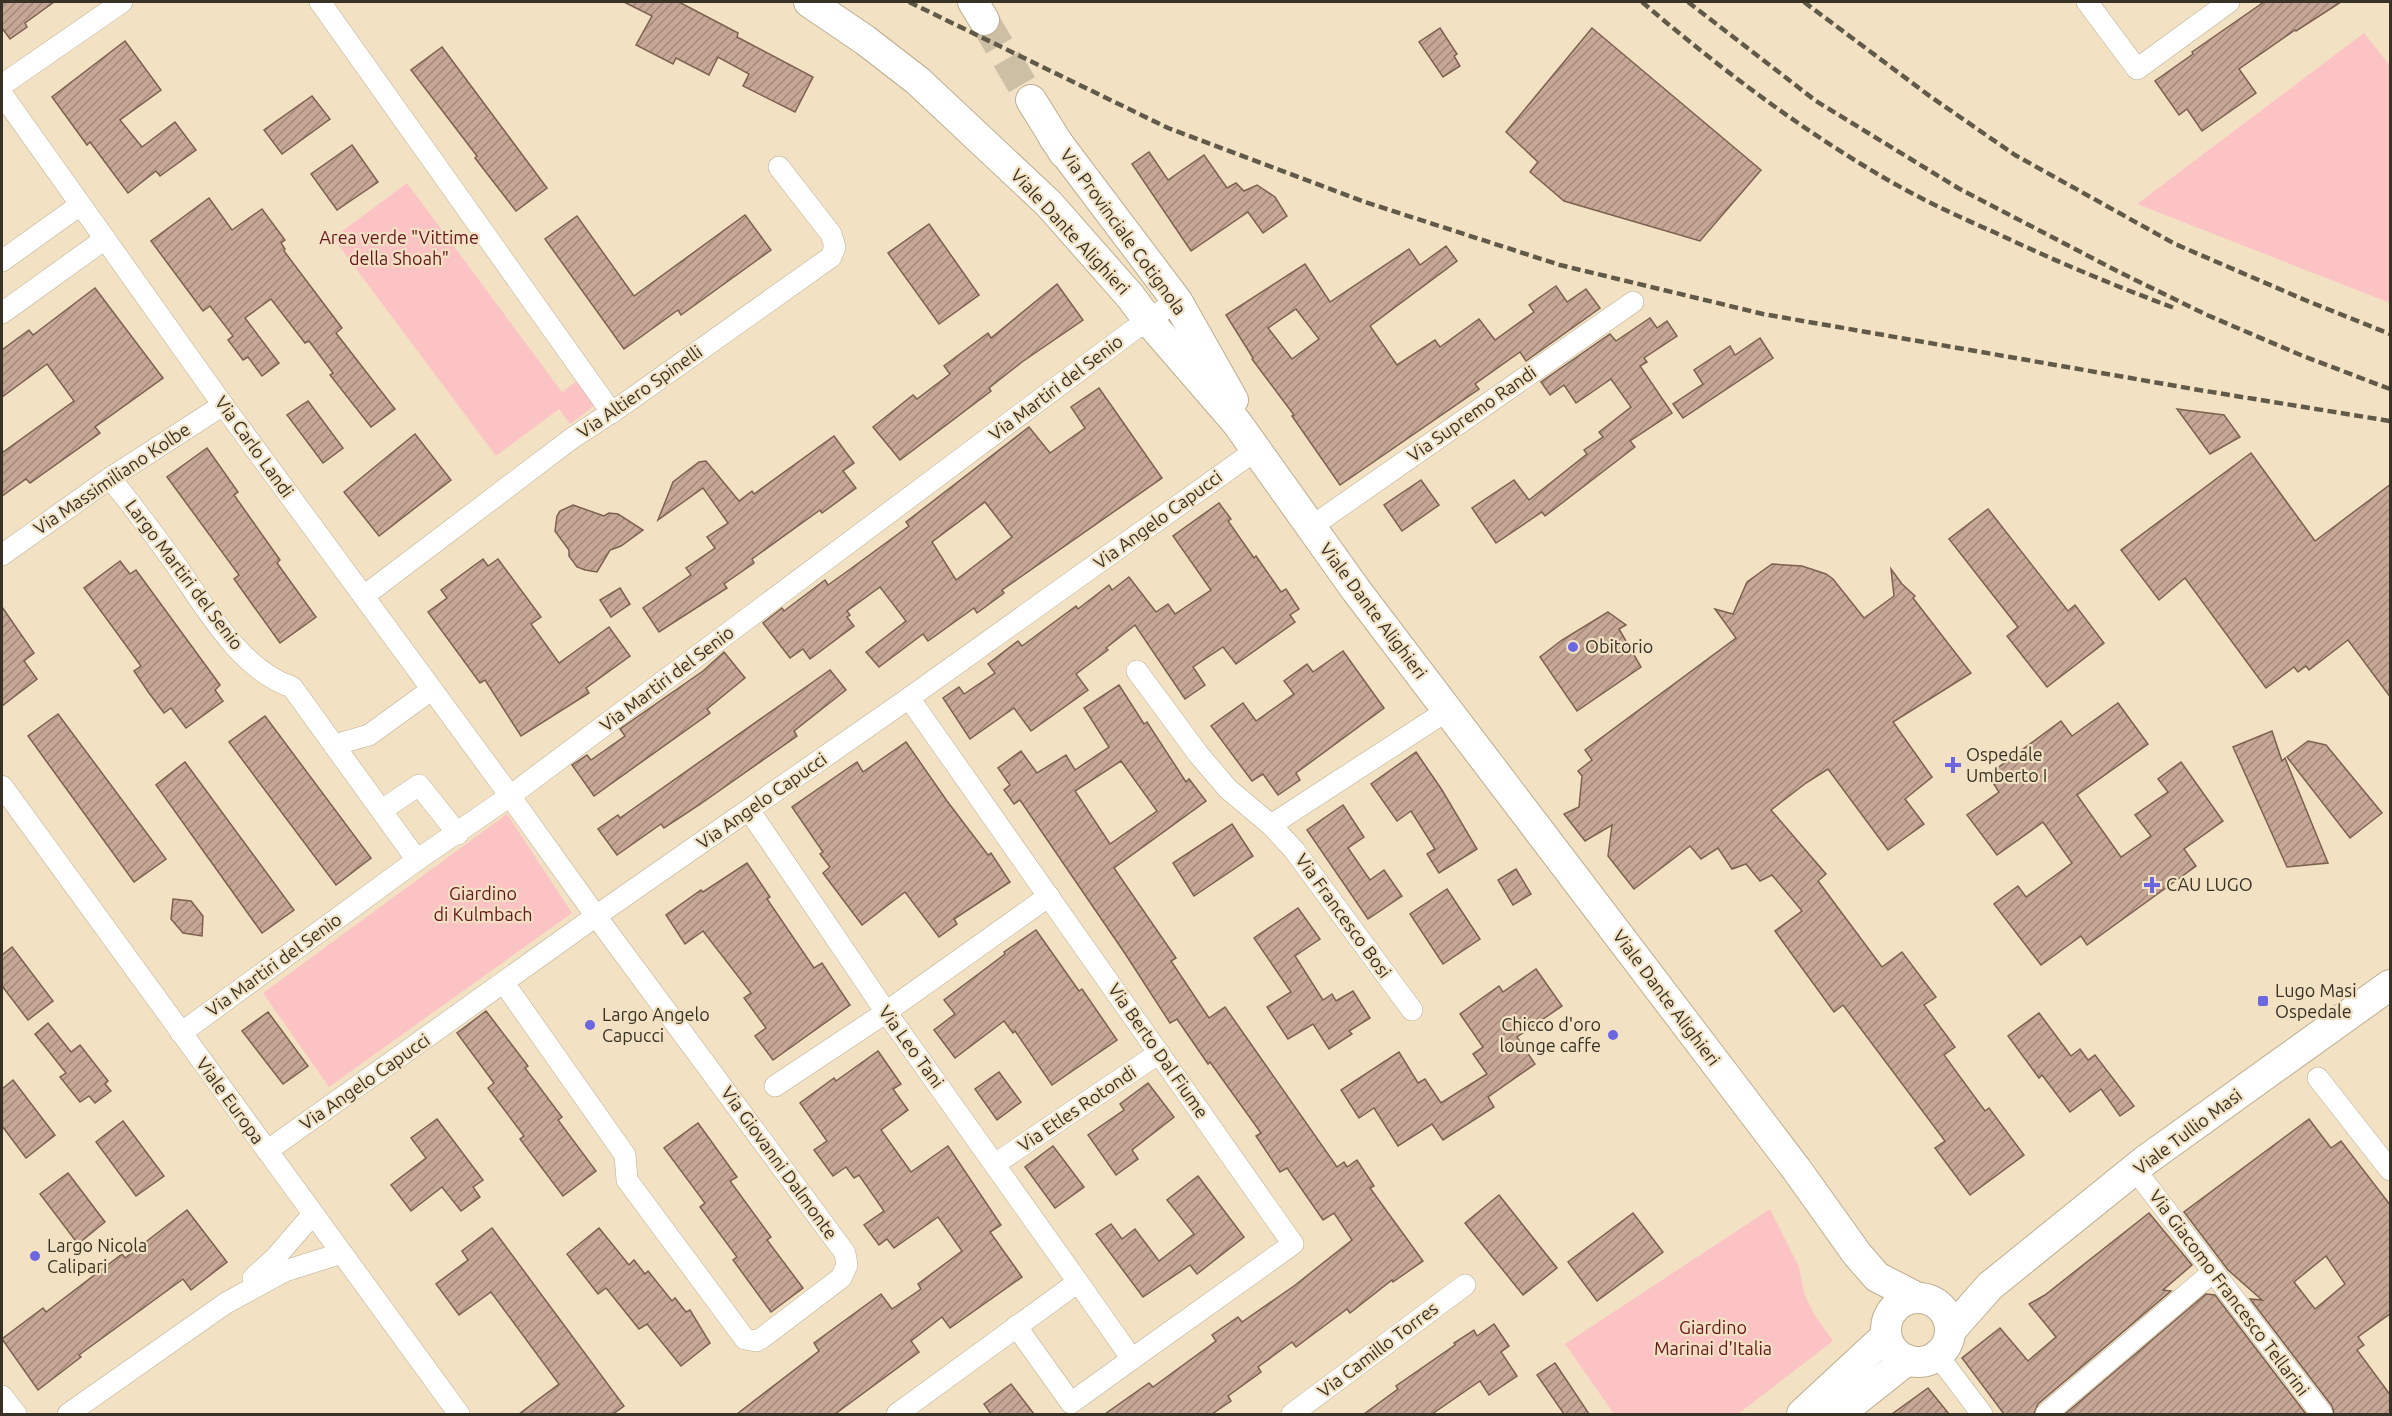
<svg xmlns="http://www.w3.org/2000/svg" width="2392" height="1416" font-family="Ubuntu,sans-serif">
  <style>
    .green { fill: #fbc3c3 }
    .building { fill: url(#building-hatch); stroke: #7d6150; stroke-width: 1.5; fill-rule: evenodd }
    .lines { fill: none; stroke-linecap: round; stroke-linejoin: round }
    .secondary-tunnel { stroke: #cdbfa4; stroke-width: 30; stroke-dasharray: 30 15; stroke-linecap: butt }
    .street-casing { stroke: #bdae90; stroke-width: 22 }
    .secondary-casing { stroke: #bdae90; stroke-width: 32 }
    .street { stroke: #fff; stroke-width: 21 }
    .secondary { stroke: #fff; stroke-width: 30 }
    .rail { stroke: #625a49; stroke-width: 4.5; stroke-dasharray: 9 4.5; stroke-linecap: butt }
    .poi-dot { fill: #6c66e0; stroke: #f2e2c3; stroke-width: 2 }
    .labels { text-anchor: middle; stroke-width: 4.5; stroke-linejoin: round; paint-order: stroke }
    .street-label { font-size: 18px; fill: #383226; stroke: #f2e2c3 }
    .park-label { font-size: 18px; fill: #681520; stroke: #f2e2c3 }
    .poi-label { font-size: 18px; fill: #383226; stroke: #f2e2c3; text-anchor: start }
  </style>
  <defs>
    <pattern id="building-hatch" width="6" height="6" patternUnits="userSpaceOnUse" patternTransform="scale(1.5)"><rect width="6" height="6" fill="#c7a896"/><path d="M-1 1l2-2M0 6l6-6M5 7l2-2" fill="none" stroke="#a3897a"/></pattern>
  </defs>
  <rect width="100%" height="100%" fill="#f2e2c3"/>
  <g class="green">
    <path d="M2364 33 2390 66V303L2137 204Z"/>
    <path d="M407 183 562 392 577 381 594 406 570 424 559 409 496 456 333 238Z"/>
    <path d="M507 814 572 913 329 1087 263 993Z"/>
    <path d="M1770 1209 1799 1267 1804 1293 1814 1314 1833 1341 1738 1414H1614L1565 1344Z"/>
  </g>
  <g class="building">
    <path d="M2 2H54L25 23 27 27 10 39 2 28Z"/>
    <path d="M624 2H679L738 33 737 37 813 77 795 112 743 86 749 74 718 57 709 75 676 58 673 64 636 45 652 16Z"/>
    <path d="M2264 2H2341L2296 31 2295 30 2239 69 2256 93 2202 131 2187 109 2179 115 2155 81 2193 54 2192 52Z"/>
    <path d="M1440 28 1457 54 1454 56 1460 66 1443 77 1419 42Z"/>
    <path d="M1592 28 1761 170 1700 241 1564 201 1530 172 1538 162 1506 132Z"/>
    <path d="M125 41 161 90 120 120 142 147 175 122 196 150 160 176 156 171 128 193 90 142 87 145 52 97Z"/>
    <path d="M442 47 547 188 516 211 475 158 477 156 411 70Z"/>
    <path d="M312 96 330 119 282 154 264 130Z"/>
    <path d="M352 145 378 182 337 210 311 174Z"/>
    <path d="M1149 152 1168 180 1204 155 1227 188 1236 183 1244 191 1257 185 1275 197 1287 216 1263 233 1248 212 1191 251 1132 164Z"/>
    <path d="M209 198 232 230 262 209 285 240 281 243 285 249 284 251 342 328 336 333 395 409 371 427 330 375 333 373 309 341 305 343 271 299 245 318 279 363 262 376 248 357 243 360 228 340 233 336 210 306 203 311 151 241Z"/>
    <path d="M745 215 771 250 681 315 678 310 624 349 545 239 577 216 634 296Z"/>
    <path d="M929 224 979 295 939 324 888 253Z"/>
    <path d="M1446 246 1457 261 1370 326 1397 365 1435 340 1440 347 1479 319 1495 340 1534 312 1529 305 1556 286 1567 302 1586 289 1600 308 1526 361 1520 352 1475 384 1479 389 1340 485 1292 416 1294 415 1252 359 1253 358 1226 315 1305 264 1330 302 1409 249 1420 265ZM1296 309 1319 339 1292 359 1268 328Z"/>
    <path d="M1057 284 1083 320 1022 362 989 388 991 391 900 460 873 427 913 395 917 399 950 374 944 366 988 333 991 338Z"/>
    <path d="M95 288 163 378 95 427 100 433 30 483 26 479 2 496V453L74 401 47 364 2 397V350L29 330 33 335Z"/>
    <path d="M1650 318 1657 328 1667 321 1677 336 1644 358 1647 362 1640 366 1672 413 1630 441 1635 447 1545 516 1542 512 1496 543 1472 508 1514 480 1529 500 1587 454 1584 450 1603 437 1599 432 1631 407 1611 379 1576 403 1564 385 1550 395 1541 382 1610 334 1616 341Z"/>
    <path d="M1760 338 1773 358 1683 418 1673 404 1703 384 1694 370 1730 346 1735 355Z"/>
    <path d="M1099 388 1162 478 1002 590 1004 593 977 613 974 608 928 641 923 634 879 667 866 652 906 621 880 587 847 611 850 615 847 617 854 626 810 659 803 649 790 658 763 623 782 608 784 611 825 580 828 585 849 570 909 526 906 522 1029 427 1050 453 1085 428 1071 407ZM985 502 1012 537 956 580 932 542Z"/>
    <path d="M308 401 343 448 323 463 287 415Z"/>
    <path d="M2177 409 2224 415 2240 437 2210 454Z"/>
    <path d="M415 434 451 480 379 536 344 492Z"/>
    <path d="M834 436 854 463 843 471 856 488 822 513 820 510 752 559 754 563 724 584 727 588 659 632 643 608 691 575 686 568 715 548 707 537 728 523 703 488 658 520 673 482 699 462 706 461 739 501 752 491 754 494Z"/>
    <path d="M207 448 238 492 234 495 280 560 277 563 316 617 280 643 234 579 239 575 167 477Z"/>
    <path d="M2251 453 2315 541 2391 484V698L2348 640 2309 670 2306 666 2298 672 2294 667 2266 688 2185 578 2159 600 2121 550Z"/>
    <path d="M1421 480 1439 505 1402 531 1384 505Z"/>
    <path d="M1219 503 1231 519 1228 521 1254 558 1256 556 1281 592 1286 589 1299 609 1290 615 1295 622 1236 664 1223 647 1193 667 1205 685 1185 699 1135 625 1106 648 1108 650 1076 674 1088 690 1031 731 1014 708 970 739 943 698 959 687 964 694 995 673 988 664 1018 641 1022 646 1076 606 1078 609 1109 585 1112 590 1129 577 1156 612 1168 604 1175 614 1211 590 1173 536Z"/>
    <path d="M573 505 604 516 609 513 618 514 643 530 621 546 610 550 597 572 585 570 577 567 569 556V550L555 531 557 516 560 511Z"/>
    <path d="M1988 509 2068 611 2075 605 2104 643 2047 687 2007 636 2018 627 1949 539Z"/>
    <path d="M483 559 488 566 498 559 541 617 531 624 559 663 609 627 630 656 586 688 589 693 521 736 485 680 480 683 428 612 447 598 441 590Z"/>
    <path d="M120 561 130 574 136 570 220 685 215 690 223 701 186 728 171 708 164 713 149 693 134 671 141 666 84 588Z"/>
    <path d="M1772 564 1802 566 1826 574 1833 579 1864 618 1894 596 1891 569 1902 584 1915 596 1913 598 1971 673 1893 722 1932 777 1905 799 1924 824 1888 850 1828 769 1806 783 1771 810 1826 874 1818 881 1882 967 1902 952 1936 997 1924 1005 1955 1047 1944 1055 1985 1111 1989 1108 2024 1155 1970 1195 1935 1148 1945 1141 1843 1005 1834 1012 1775 931 1802 911 1772 875 1760 881 1746 864 1732 869 1718 848 1701 859 1690 846 1634 889 1608 856 1612 825 1585 841 1564 814 1579 807 1582 776 1578 771 1592 760 1585 750 1736 638 1715 609 1733 614 1747 582Z"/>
    <path d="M620 588 630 604 611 617 600 600Z"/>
    <path d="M2 607 34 653 24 661 37 679 2 706Z"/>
    <path d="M1608 612 1626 625 1619 629 1641 667 1577 711 1540 657 1562 640Z"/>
    <path d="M1343 651 1384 708 1296 773 1300 780 1278 795 1263 774 1252 781 1211 726 1243 703 1256 721 1294 694 1284 681 1307 664 1313 672Z"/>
    <path d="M724 652 745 678 707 709 710 713 594 796 572 765 587 755 591 760 625 736 620 729 703 671Z"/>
    <path d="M830 670 846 690 794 731 797 736 699 805 664 828 661 824 617 855 598 829 618 815 620 818Z"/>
    <path d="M1119 685 1144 724 1147 722 1186 782 1189 779 1206 801 1114 868 1176 958 1171 961 1209 1018 1225 1007 1337 1167 1344 1162 1347 1167 1357 1160 1374 1186 1370 1188 1423 1261 1393 1282 1392 1280 1350 1313 1347 1309 1296 1347 1292 1342 1258 1367 1261 1372 1228 1396 1231 1401 1212 1414H1105L1149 1383 1153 1387 1216 1341 1212 1335 1238 1317 1242 1322 1294 1286 1352 1240 1334 1213 1323 1220 1287 1168 1280 1172 1256 1136 1261 1133 1210 1062 1208 1064 1177 1019 1170 1023 1126 955 1020 800 1014 804 1004 790 1010 785 998 768 1021 751 1037 773 1066 755 1075 770 1109 747 1084 708ZM1121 761 1157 811 1110 844 1075 791Z"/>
    <path d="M2118 703 2148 744 2077 795 2121 857 2151 836 2135 815 2168 792 2158 779 2181 762 2223 821 2184 849 2196 866 2087 945 2081 936 2041 965 1994 904 2018 886 2026 897 2072 863 2043 822 1997 855 1967 815 1999 792 1988 775 2061 721 2072 736Z"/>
    <path d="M58 714 166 859 134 882 28 736Z"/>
    <path d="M265 716 371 858 336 885 229 742Z"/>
    <path d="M2272 731 2282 761 2285 758 2328 863 2287 867 2233 747Z"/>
    <path d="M2308 741 2326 745 2382 813 2350 838 2287 757Z"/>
    <path d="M906 742 947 801 988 855 991 853 1010 882 954 919 957 924 939 937 905 892 862 925 823 873 830 867 820 854 823 852 792 807 857 762 863 772Z"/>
    <path d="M1416 752 1442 790 1477 849 1439 873 1427 854 1435 849 1411 811 1397 821 1371 784Z"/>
    <path d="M185 762 294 910 262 933 156 785Z"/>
    <path d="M1343 805 1364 837 1348 848 1370 880 1384 870 1402 896 1368 919 1307 830Z"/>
    <path d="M1232 824 1253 856 1194 896 1173 863Z"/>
    <path d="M747 863 770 897 767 899 814 968 822 963 850 1005 773 1060 755 1036 766 1028 744 998 751 993 703 931 685 944 666 915 701 890 703 892Z"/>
    <path d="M1516 869 1531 894 1513 905 1498 880Z"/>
    <path d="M1447 889 1480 939 1443 964 1410 914Z"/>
    <path d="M173 899 191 901 203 916 202 936 183 933 171 919Z"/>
    <path d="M1298 908 1320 939 1295 956 1323 1000 1332 994 1336 1001 1353 991 1370 1018 1349 1031 1352 1034 1329 1049 1313 1024 1288 1039 1267 1007 1291 992 1254 938Z"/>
    <path d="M1036 930 1079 991 1082 989 1117 1040 1052 1085 1015 1031 1013 1033 1004 1021 955 1058 934 1030 955 1014 944 1000 1005 954 1004 952Z"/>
    <path d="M12 947 53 1001 28 1020 2 986V955Z"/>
    <path d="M1536 969 1562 1006 1517 1037 1535 1064 1488 1097 1494 1107 1443 1140 1432 1124 1398 1146 1374 1108 1359 1118 1341 1090 1399 1052 1418 1083 1425 1079 1441 1103 1487 1074 1473 1054 1483 1047 1460 1014 1499 986 1503 992Z"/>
    <path d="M486 1011 528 1066 525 1068 562 1117 558 1120 596 1171 563 1196 520 1139 524 1136 488 1088 494 1083 457 1033Z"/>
    <path d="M268 1012 308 1066 283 1084 242 1031Z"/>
    <path d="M2039 1013 2071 1056 2080 1049 2088 1060 2095 1055 2134 1106 2120 1116 2101 1089 2070 1112 2042 1075 2039 1078 2008 1036Z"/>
    <path d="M48 1023 71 1052 80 1045 108 1081 105 1084 111 1091 95 1103 89 1096 80 1102 60 1077 66 1073 35 1034Z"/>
    <path d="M878 1051 901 1084 893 1089 908 1110 881 1130 911 1172 948 1146 1001 1225 990 1232 1022 1277 950 1328 942 1317 911 1341 919 1352 835 1414H737L819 1351 814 1343 881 1294 892 1309 921 1289 918 1284 962 1251 938 1217 894 1248 887 1239 879 1245 864 1225 884 1211 859 1175 854 1178 846 1167 833 1176 814 1150 827 1141 800 1103 834 1078 836 1081Z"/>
    <path d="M999 1072 1021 1102 997 1120 975 1089Z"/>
    <path d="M13 1080 55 1135 26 1158 2 1126V1089Z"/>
    <path d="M1148 1083 1174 1117 1132 1150 1138 1159 1116 1175 1088 1135 1124 1110 1120 1104Z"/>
    <path d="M437 1119 483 1180 473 1187 480 1197 461 1211 442 1187 411 1211 391 1185 426 1158 411 1138Z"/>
    <path d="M2309 1119 2331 1148 2341 1141 2391 1206V1313L2358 1337 2364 1345 2357 1350 2391 1396V1414H2334L2332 1406 2250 1299 2262 1300 2228 1270 2184 1212ZM2326 1256 2345 1284 2315 1309 2294 1282Z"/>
    <path d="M123 1121 164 1176 136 1196 96 1142Z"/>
    <path d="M698 1123 737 1177 730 1181 771 1237 767 1240 803 1288 771 1312 733 1260 737 1257 700 1207 705 1203 664 1148Z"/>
    <path d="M1053 1146 1084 1187 1055 1208 1025 1167Z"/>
    <path d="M68 1173 105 1222 78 1244 40 1194Z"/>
    <path d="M1198 1176 1244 1237 1197 1274 1190 1265 1143 1297 1096 1234 1111 1224 1122 1239 1135 1229 1159 1261 1194 1234 1167 1200Z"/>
    <path d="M1499 1195 1557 1268 1523 1295 1465 1223Z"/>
    <path d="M187 1210 227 1262 191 1290 183 1279 79 1355 81 1357 38 1390 2 1339 43 1308 46 1312 122 1254 125 1258Z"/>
    <path d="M1633 1213 1663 1252 1597 1301 1568 1262Z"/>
    <path d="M2149 1213 2192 1265 2163 1290 2171 1291 2038 1404 2034 1414H2004L1962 1358 2000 1328 2028 1361 2056 1337 2029 1304 2045 1295Z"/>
    <path d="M492 1228 624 1406 613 1414H519L559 1384 491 1292 459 1315 436 1284 468 1260 462 1251Z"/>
    <path d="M599 1228 629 1265 634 1260 645 1274 648 1271 672 1301 675 1298 686 1312 690 1310 710 1343 681 1366 647 1324 639 1329 606 1288 598 1294 567 1254Z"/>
    <path d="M2206 1294 2215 1295 2306 1414H2065Z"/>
    <path d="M1494 1324 1509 1346 1501 1352 1517 1376 1489 1395 1480 1381 1432 1414H1364L1398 1389 1396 1386 1455 1345 1454 1343 1474 1330 1477 1336Z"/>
    <path d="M1555 1363 1589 1414H1564L1537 1375Z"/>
    <path d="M1011 1384 1034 1414H991L984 1404Z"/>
    <path d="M1928 1388 1949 1414H1892Z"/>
  </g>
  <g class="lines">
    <path class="secondary-tunnel" d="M984 20 1031 100"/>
    <g class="street-casing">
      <g id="street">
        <path d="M320 2 612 413"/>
        <path d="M2087 2 2137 69 2229 2"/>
        <path d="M2 85 122 2"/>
        <path d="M2 94 223 405 500 782 596 916 845 1253 847 1265 841 1278 762 1338 756 1341 745 1339 627 1180 625 1155 504 983"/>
        <path d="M2 261 80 205"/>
        <path d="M2 313 105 239"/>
        <path d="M110 478C132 505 153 533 174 562 204 605 240 670 292 687L417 860"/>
        <path d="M1311 527 1633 302"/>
        <path d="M2 555 110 478 223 405"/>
        <path d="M364 596 571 439 624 404 831 257 835 247 831 234 779 167"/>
        <path d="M1137 671 1199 755 1228 789 1271 825 1294 850 1412 1010"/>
        <path d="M909 698 1293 1244 1132 1359"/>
        <path d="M334 745 369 735 431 690"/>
        <path d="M2 786 459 1414"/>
        <path d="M382 810 419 785 458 834"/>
        <path d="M749 810 886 1012 1078 1282"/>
        <path d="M1271 825 1448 710"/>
        <path d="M181 1033 417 860 510 796 1132 331 1177 301"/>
        <path d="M2318 1078 2390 1170"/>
        <path d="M775 1086 879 1017 1049 896"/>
        <path d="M267 1151 596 916 909 698 1256 450"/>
        <path d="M995 1164 1159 1053"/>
        <path d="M2136 1171 2322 1414"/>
        <path d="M253 1278 275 1258 313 1214"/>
        <path d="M1938 1356 1982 1414"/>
        <path d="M2 1396 16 1414"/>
        <path d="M68 1414 226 1303 285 1271 342 1253"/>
        <path d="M897 1414 1078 1282 1132 1359 1071 1403 1016 1326"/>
        <path d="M1292 1414 1465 1285"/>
        <path d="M2046 1414 2213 1272"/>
      </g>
    </g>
    <g class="secondary-casing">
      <g id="secondary">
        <path d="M809 2 865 40 918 81 1049 204 1130 296 1148 320 1237 423 1356 590 1797 1170 1857 1254 1877 1277 1916 1297"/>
        <path d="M973 2 984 20"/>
        <path d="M1031 100 1064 153"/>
        <path d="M1054 138 1177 301 1233 400"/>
        <circle cx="1918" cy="1330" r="32"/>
        <path d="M1951 1330 1990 1286 2146 1160 2390 985"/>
        <path d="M1802 1414 1886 1336"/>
        <path d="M1839 1414 1907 1360"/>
      </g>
    </g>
    <use href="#street" class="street"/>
    <use href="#secondary" class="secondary"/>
    <g class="rail">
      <path d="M909 2 1168 128 1365 202 1560 265 1763 314 2199 390 2390 421"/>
      <path d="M1642 2C1717 66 1796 126 1881 176 1918 198 1957 216 1996 233 2055 261 2115 286 2177 309"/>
      <path d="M1688 2 1816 101 1958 188 2119 272 2207 315 2303 356 2390 389"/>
      <path d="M1804 2 1931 97 2015 155 2175 244 2305 300 2390 334"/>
    </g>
  </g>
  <g class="poi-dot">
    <circle cx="1573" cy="647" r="6"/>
    <path d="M1950 756h6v6h6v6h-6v6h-6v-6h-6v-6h6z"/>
    <path d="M2149 876h6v6h6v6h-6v6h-6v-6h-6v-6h6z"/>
    <rect x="2257" y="995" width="12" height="12" rx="3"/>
    <circle cx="590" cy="1025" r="6"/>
    <circle cx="1613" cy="1035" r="6"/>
    <circle cx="35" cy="1256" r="6"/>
  </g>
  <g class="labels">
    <g class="street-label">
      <text transform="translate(1070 232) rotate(47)" y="6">Viale Dante Alighieri</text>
      <text transform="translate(1123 232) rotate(54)" y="6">Via Provinciale Cotignola</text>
      <text transform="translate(1056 388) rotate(-37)" y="6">Via Martiri del Senio</text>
      <text transform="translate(640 392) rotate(-35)" y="6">Via Altiero Spinelli</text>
      <text transform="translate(1472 414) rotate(-35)" y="6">Via Supremo Randi</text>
      <text transform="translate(254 447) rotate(54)" y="6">Via Carlo Landi</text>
      <text transform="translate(112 479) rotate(-34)" y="6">Via Massimiliano Kolbe</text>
      <text transform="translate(1158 520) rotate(-36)" y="6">Via Angelo Capucci</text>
      <text transform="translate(184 575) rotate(53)" y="6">Largo Martiri del Senio</text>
      <text transform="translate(1373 611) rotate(53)" y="6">Viale Dante Alighieri</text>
      <text transform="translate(667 679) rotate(-37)" y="6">Via Martiri del Senio</text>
      <text transform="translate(762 801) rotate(-35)" y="6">Via Angelo Capucci</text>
      <text transform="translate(1343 916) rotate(54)" y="6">Via Francesco Bosi</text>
      <text transform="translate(274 965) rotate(-36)" y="6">Via Martiri del Senio</text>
      <text transform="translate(1666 998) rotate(53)" y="6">Viale Dante Alighieri</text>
      <text transform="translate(911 1047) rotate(54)" y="6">Via Leo Tani</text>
      <text transform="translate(1158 1051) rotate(55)" y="6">Via Berto Dal Fiume</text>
      <text transform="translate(365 1082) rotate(-35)" y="6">Via Angelo Capucci</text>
      <text transform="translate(230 1101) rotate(54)" y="6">Viale Europa</text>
      <text transform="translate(1077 1109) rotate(-34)" y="6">Via Etles Rotondi</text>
      <text transform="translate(2188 1132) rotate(-37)" y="6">Viale Tullio Masi</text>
      <text transform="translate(779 1163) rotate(54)" y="6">Via Giovanni Dalmonte</text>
      <text transform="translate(2229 1293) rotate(53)" y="6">Via Giacomo Francesco Tellarini</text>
      <text transform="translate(1378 1350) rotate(-37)" y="6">Via Camillo Torres</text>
    </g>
    <g class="park-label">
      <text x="399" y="244">Area verde "Vittime<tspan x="399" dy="21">della Shoah"</tspan></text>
      <text x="483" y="900">Giardino<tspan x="483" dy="21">di Kulmbach</tspan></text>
      <text x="1713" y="1334">Giardino<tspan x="1713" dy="21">Marinai d'Italia</tspan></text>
    </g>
    <g class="poi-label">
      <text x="1585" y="653">Obitorio</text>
      <text x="1966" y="761">Ospedale<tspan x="1966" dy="21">Umberto I</tspan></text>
      <text x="2166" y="891">CAU LUGO</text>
      <text x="2275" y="997">Lugo Masi<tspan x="2275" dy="21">Ospedale</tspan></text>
      <text x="602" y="1021">Largo Angelo<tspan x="602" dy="21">Capucci</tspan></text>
      <text x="1601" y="1031" text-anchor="end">Chicco d'oro<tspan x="1601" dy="21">lounge caffe</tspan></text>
      <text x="47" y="1252">Largo Nicola<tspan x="47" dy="21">Calipari</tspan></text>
    </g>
  </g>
  <rect width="2392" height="1416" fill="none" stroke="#383226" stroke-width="6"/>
</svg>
